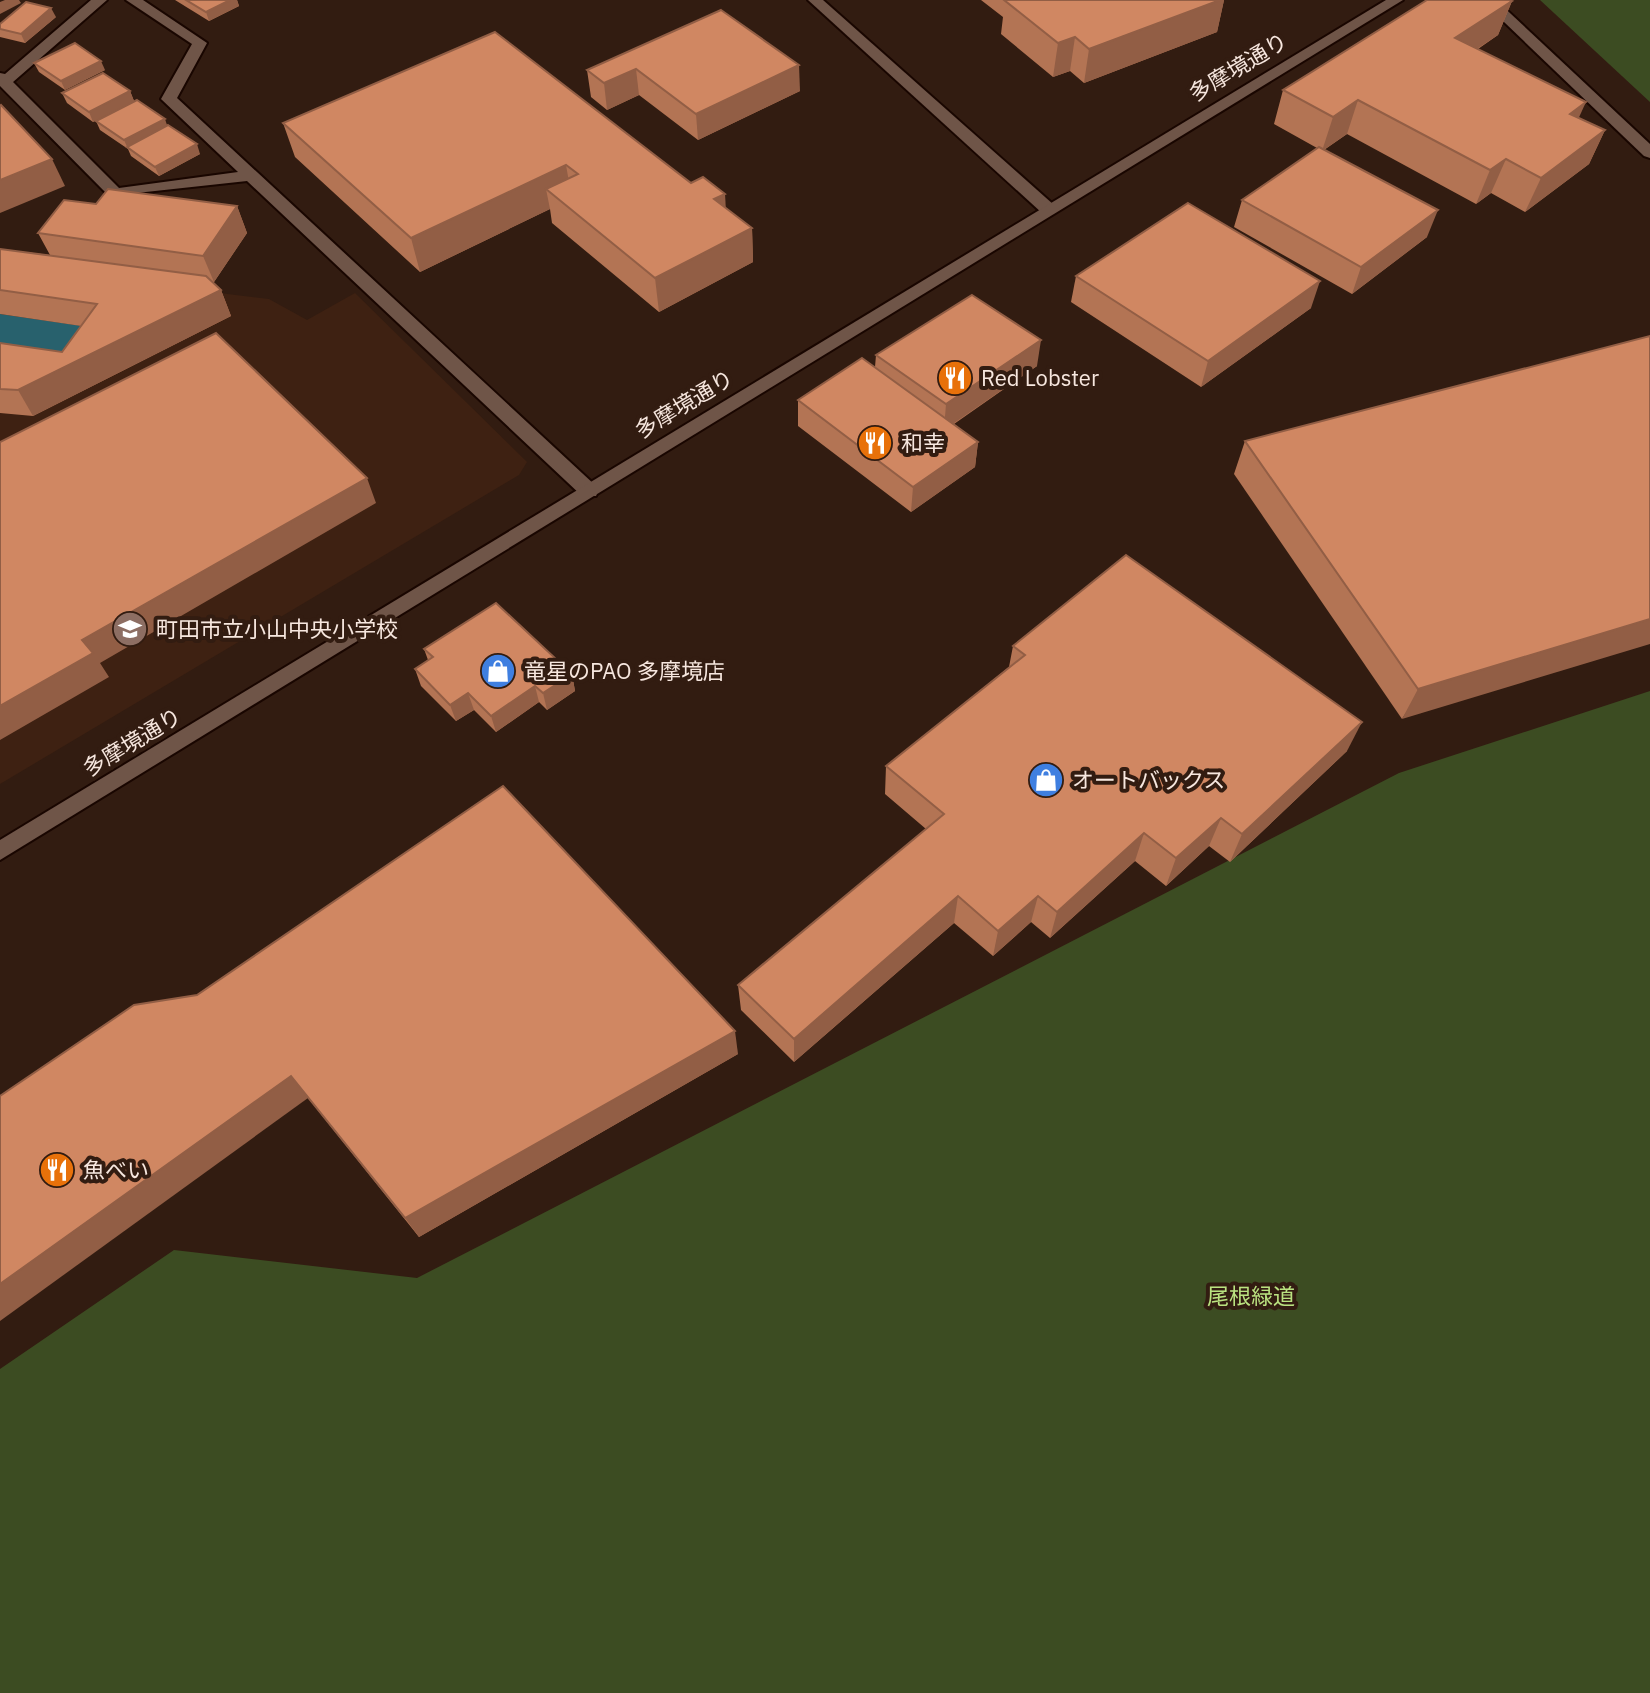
<svg xmlns="http://www.w3.org/2000/svg" width="1650" height="1693" font-family="'IBM Plex Sans','Noto Sans JP',sans-serif">
  <style>
    .built { fill: #3e2112 }
    .green { fill: #3c4c22 }
    .water { fill: #28616d }
    .lines { fill: none; stroke-linecap: round; stroke-linejoin: round }
    .minor-casing { stroke: #190600; stroke-width: 4 }
    .tertiary-casing { stroke: #190600; stroke-width: 4 }
    .minor { fill: #6f5548; fill-rule: evenodd }
    .tertiary { fill: #6f5548; fill-rule: evenodd }
    .wall { fill: #b37454 }
    .shaded-wall { fill: #925e45 }
    .building { fill: #d08762; stroke: #925e45; stroke-width: 2 }
    .labels { text-anchor: middle; stroke-width: 8; stroke-linejoin: round; paint-order: stroke }
    .street-label { font-size: 22px; fill: #f7e7df; stroke: #321c11 }
    .poi-label { font-size: 22px; fill: #f7e7df; stroke: #321c11; text-anchor: start }
    .park-label { font-size: 22px; fill: #bae280; stroke: #321c11 }
  </style>
  <rect width="100%" height="100%" fill="#321c11"/>
  <path class="built" d="M0 266 269 299 307 320 355 293 527 462 519 475 0 784Z"/>
  <g class="green">
    <path d="M1540 0H1650V102Z"/>
    <path d="M1650 691V1693H0V1369L174 1250 417 1278 1399 773Z"/>
  </g>
  <path class="water" d="M0 314 110 330 76 379 0 367Z"/>
  <g class="lines">
    <g class="minor-casing">
      <g id="minor">
        <path d="M91 0H107L13 82 119 188 238 172 161 99 192 44 126 0H143L207 43 177 98 596 486 598 491 596 496H582L247 181 109 196 0 86V73L5 74Z"/>
        <path d="M808 0H823L1054 205V213H1042Z"/>
        <path d="M1481 0H1496L1650 144V158L1644 156Z"/>
      </g>
    </g>
    <g class="tertiary-casing">
      <path id="tertiary" d="M1386 0H1403L0 860V840Z"/>
    </g>
    <use href="#minor" class="minor"/>
    <use href="#tertiary" class="tertiary"/>
  </g>
  <g class="wall">
    <path d="M175 0H237L239 6 209 21Z"/>
    <path d="M981 0H1224L1217 32 1084 83 1070 71 1053 77 1001 34 1003 17Z"/>
    <path d="M1512 1 1498 35 1478 49 1579 118 1605 130 1589 164 1525 212 1491 193 1476 204 1347 134 1324 150 1427 237 1352 294 1234 227 1242 200 1317 148 1274 124 1283 90Z"/>
    <path d="M721 10 800 91 698 140 639 95 607 110 591 97 587 70Z"/>
    <path d="M56 17 25 43 0 37V24Z"/>
    <path d="M34 63 105 70 65 90 39 72Z"/>
    <path d="M130 91 134 101 93 122 67 103 62 93Z"/>
    <path d="M96 121 168 126 200 154 159 176 131 156 128 149 100 130Z"/>
    <path d="M283 123 691 183 752 228 753 262 659 312 552 223 550 209 420 272 295 157Z"/>
    <path d="M96 204 237 206 247 233 214 282H213L221 290 231 316 33 416 0 413V343L62 352 81 326 0 314V249L50 255 38 233Z"/>
    <path d="M1076 276 1311 308 1201 387 1071 302Z"/>
    <path d="M1650 336 1402 719 1234 474 1245 441Z"/>
    <path d="M876 355 1037 366 954 424 978 442 975 467 911 512 798 426V400L875 367Z"/>
    <path d="M1013 646 1347 751 1230 862 1209 846 1166 886 1135 861 1050 938 1031 922 993 956 954 923 794 1062 741 1010 738 985 926 829 885 794 886 766 1009 667Z"/>
    <path d="M424 649 572 674 575 691 547 710 539 702 496 732 474 710 456 721 421 686 415 669 428 660Z"/>
    <path d="M738 1054 419 1237 308 1098 0 1096Z"/>
  </g>
  <g class="shaded-wall">
    <path d="M5 0H19L21 3 0 14V2Z"/>
    <path d="M230 0H237L239 6 209 21 206 12Z"/>
    <path d="M1220 0H1224L1217 32 1084 83 1089 49Z"/>
    <path d="M1512 1 1498 35 1442 72 1455 38Z"/>
    <path d="M51 8 56 17 25 43 21 34Z"/>
    <path d="M1075 37 1070 71 1053 77 1058 43Z"/>
    <path d="M101 61 105 70 65 90 61 81Z"/>
    <path d="M799 65 800 91 698 140 696 114Z"/>
    <path d="M636 69 639 95 607 110 604 83Z"/>
    <path d="M130 91 134 101 93 122 89 112Z"/>
    <path d="M1358 100 1347 134 1322 151 1333 117Z"/>
    <path d="M1586 102 1570 137V114Z"/>
    <path d="M165 119 168 128 127 147 128 149 124 140Z"/>
    <path d="M1605 130 1589 164 1525 212 1541 178Z"/>
    <path d="M197 144 200 154 159 176 155 167Z"/>
    <path d="M52 159 65 186 0 213V180Z"/>
    <path d="M1506 159 1491 193 1476 204 1490 170Z"/>
    <path d="M566 165 572 199 546 189 550 209 420 272 411 238Z"/>
    <path d="M725 194 727 228 714 199Z"/>
    <path d="M237 206 247 233 214 282 203 256Z"/>
    <path d="M1438 210 1427 237 1352 294 1361 267Z"/>
    <path d="M752 228 753 262 659 312 655 278Z"/>
    <path d="M1320 281 1311 308 1201 387 1208 361Z"/>
    <path d="M221 290 231 316 33 416 18 390Z"/>
    <path d="M1041 340 1037 366 944 430 946 404Z"/>
    <path d="M978 442 975 467 911 512 913 487Z"/>
    <path d="M367 478 376 503 100 663 109 677 0 740V706L82 640Z"/>
    <path d="M1650 619V644L1402 719 1418 689Z"/>
    <path d="M572 674 575 691 547 710 543 693Z"/>
    <path d="M535 686 539 702 496 732 491 716Z"/>
    <path d="M468 693 474 710 456 721 450 705Z"/>
    <path d="M1362 722 1347 751 1230 862 1242 834Z"/>
    <path d="M1221 818 1209 846 1166 886 1176 858Z"/>
    <path d="M1144 833 1135 861 1050 938 1057 912Z"/>
    <path d="M958 896 954 923 794 1062V1039Z"/>
    <path d="M1038 896 1031 922 993 956 998 931Z"/>
    <path d="M735 1031 738 1054 419 1237 405 1218Z"/>
    <path d="M291 1076 308 1098 0 1321V1284Z"/>
  </g>
  <g class="building">
    <path d="M186 0H230L206 12Z"/>
    <path d="M1004 0H1220L1089 49 1075 37 1058 43Z"/>
    <path d="M1427 0H1509L1512 1 1455 38 1586 102 1570 114 1605 130 1541 178 1506 159 1490 170 1358 100 1333 117 1283 90Z"/>
    <path d="M26 2 51 8 21 34 0 29V24Z"/>
    <path d="M721 10 799 65 696 114 636 69 604 83 587 70Z"/>
    <path d="M495 32 691 183 703 177 725 194 714 199 752 228 655 278 546 189 578 174 566 165 411 238 283 123Z"/>
    <path d="M75 43 101 61 61 81 34 63Z"/>
    <path d="M103 73 130 91 89 112 62 93Z"/>
    <path d="M137 100 165 119 124 140 96 121Z"/>
    <path d="M1 105 52 159 0 180V106Z"/>
    <path d="M168 125 197 144 155 167 127 147Z"/>
    <path d="M1319 147 1438 210 1361 267 1242 200Z"/>
    <path d="M108 189 237 206 203 256 38 233 64 200 96 204Z"/>
    <path d="M1188 203 1320 281 1208 361 1076 276Z"/>
    <path d="M0 249 206 276 221 290 18 390 0 389V343L62 352 97 304 0 290Z"/>
    <path d="M972 295 1041 340 946 404 876 355Z"/>
    <path d="M216 333 367 478 82 640 93 653 0 706V442Z"/>
    <path d="M1650 336V619L1418 689 1245 441Z"/>
    <path d="M862 358 978 442 913 487 798 400Z"/>
    <path d="M1126 555 1362 722 1242 834 1221 818 1176 858 1144 833 1057 912 1038 896 998 931 958 896 794 1039 738 985 944 814 886 766 1025 655 1013 646Z"/>
    <path d="M496 603 572 674 543 693 535 686 491 716 468 693 450 705 415 669 433 657 424 649Z"/>
    <path d="M503 786 735 1031 405 1218 291 1076 0 1284V1096L134 1005 197 995Z"/>
  </g>
  <defs>
    <g id="restaurant-disc" transform="scale(1.8)"><circle r="9.5" fill="#e8710a" stroke="#321c11"/><path d="M-5-6h1v4h1v-4h1v4h1v-4h1v5L-1.5 .5V6h-2V.5L-5-1ZM5-6V6H3V1.5H1.5Q1.5-4 5-6Z" fill="#fff"/></g>
    <g id="school-disc" transform="scale(1.8)"><circle r="9.5" fill="#8d6e63" stroke="#321c11"/><path d="M0-5L7-2L0 1L-7-2ZM-4 1L0 2.5L4 1V4Q0 6-4 4Z" fill="#fff"/></g>
    <g id="shop-disc" transform="scale(1.8)"><circle r="9.5" fill="#3f7fe0" stroke="#321c11"/><path d="M-5-2.5h2.3a2.7 3.5 0 0 1 5.4 0H5L5.5 6h-11ZM-1.5-2.5h3a1.5 2.3 0 0 0-3 0Z" fill="#fff"/></g>
  </defs>
  <g fill-rule="evenodd">
    <use href="#restaurant-disc" x="955" y="378"/>
    <use href="#restaurant-disc" x="875" y="443"/>
    <use href="#school-disc" x="130" y="629"/>
    <use href="#shop-disc" x="498" y="671"/>
    <use href="#shop-disc" x="1046" y="780"/>
    <use href="#restaurant-disc" x="57" y="1170"/>
  </g>
  <g class="labels">
    <g class="street-label">
      <text transform="translate(1238 67) rotate(-31)" y="8">多摩境通り</text>
      <text transform="translate(684 404) rotate(-31)" y="8">多摩境通り</text>
      <text transform="translate(132 742) rotate(-31)" y="8">多摩境通り</text>
    </g>
    <g class="poi-label">
      <text x="981" y="386">Red Lobster</text>
      <text x="901" y="451">和幸</text>
      <text x="156" y="637">町田市立小山中央小学校</text>
      <text x="524" y="679">竜星のPAO 多摩境店</text>
      <text x="1072" y="788">オートバックス</text>
      <text x="83" y="1178">魚べい</text>
    </g>
    <g class="park-label">
      <text x="1251" y="1304">尾根緑道</text>
    </g>
  </g>
</svg>
